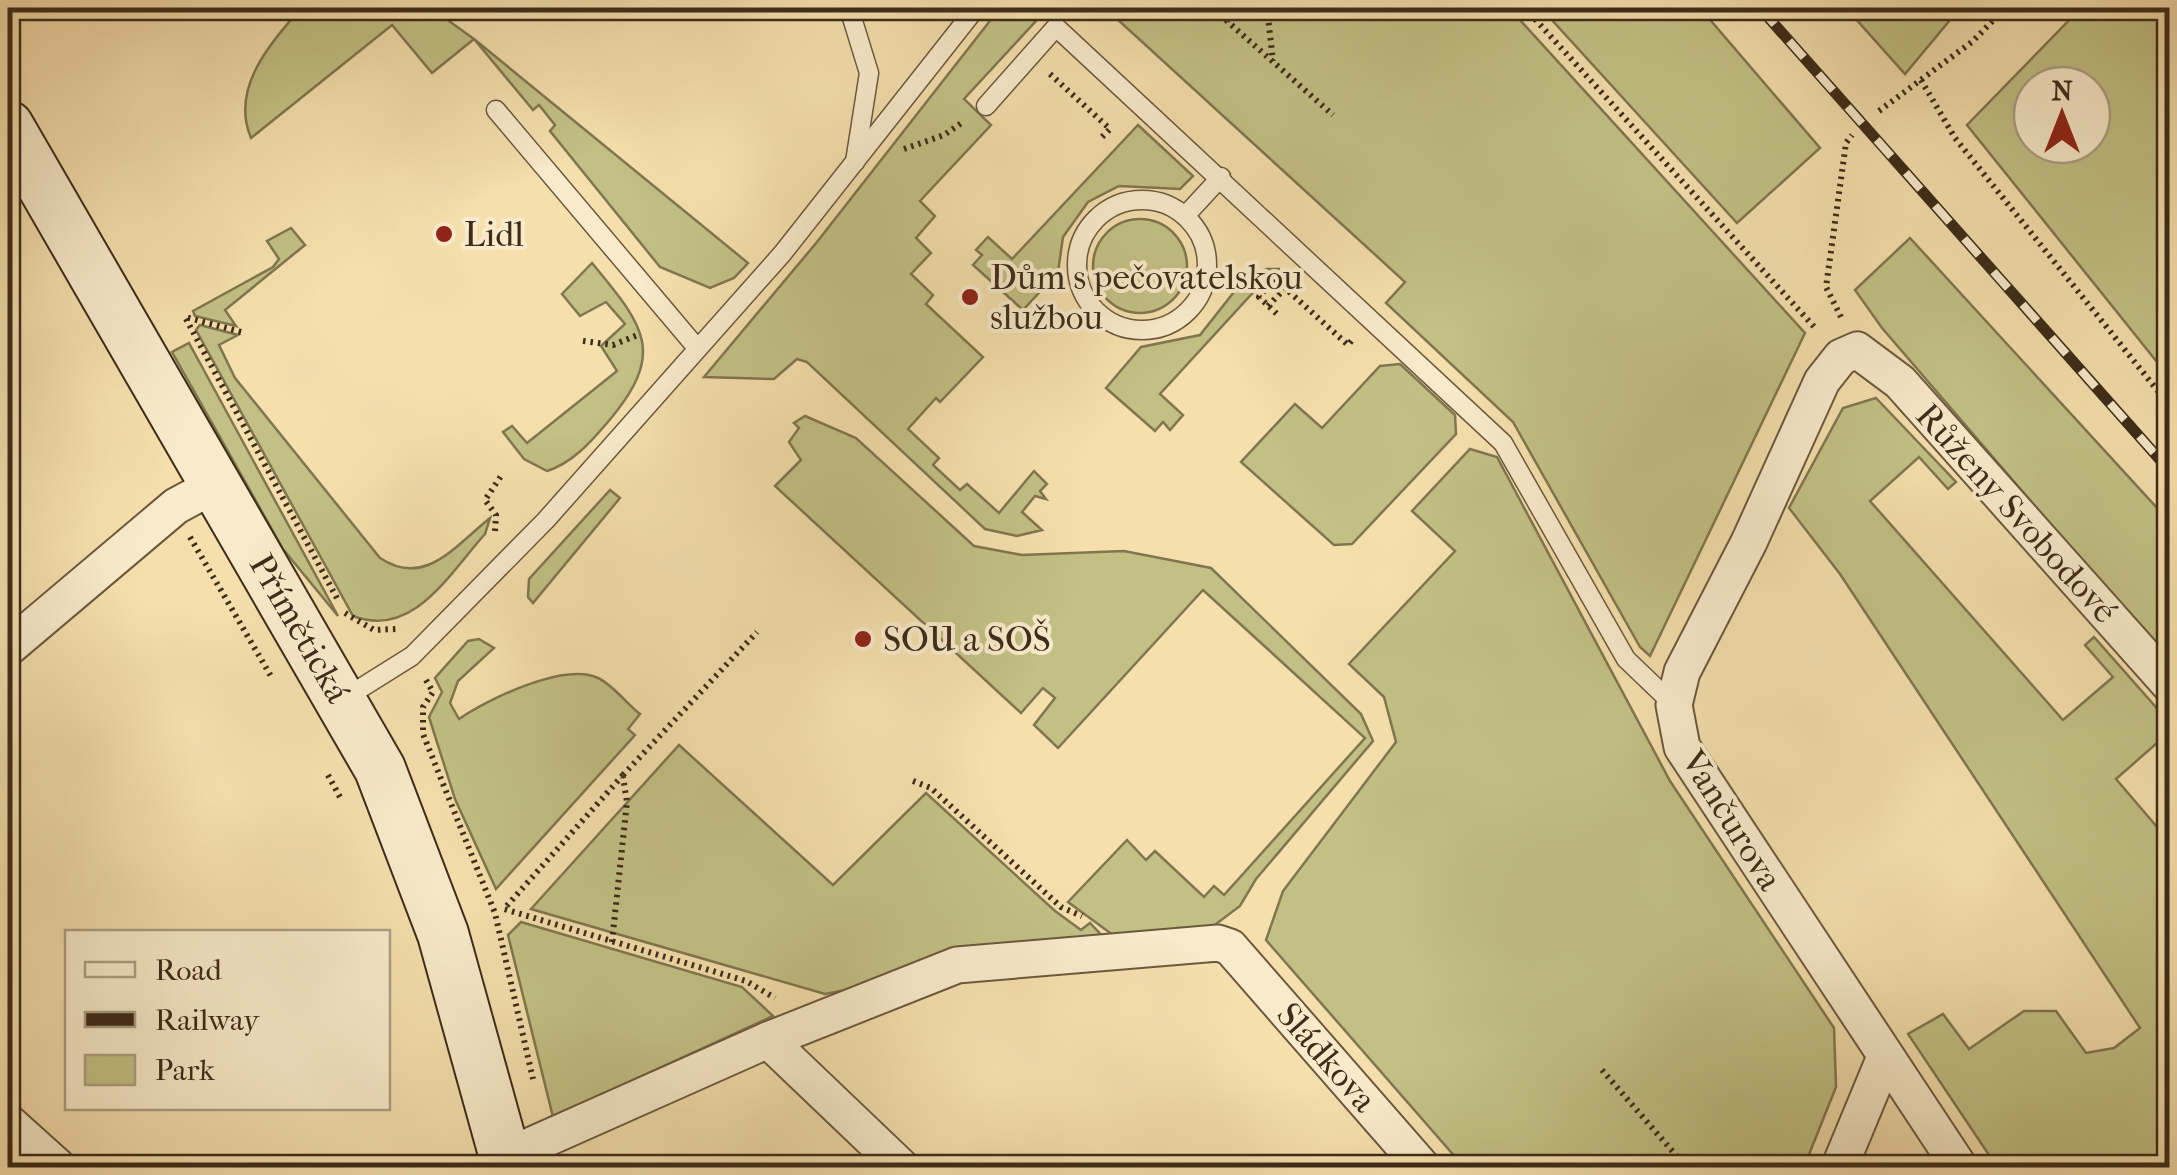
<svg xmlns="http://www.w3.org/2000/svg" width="2177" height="1175" font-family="'IM FELL French Canon',serif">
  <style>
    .green { fill: #c2c085; stroke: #80764f; stroke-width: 2.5; fill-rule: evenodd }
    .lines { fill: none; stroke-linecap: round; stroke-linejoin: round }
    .service-casing { stroke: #6b593e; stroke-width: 21 }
    .minor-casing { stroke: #6b593e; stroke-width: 39 }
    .secondary-casing { stroke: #3d2c19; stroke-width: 54 }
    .path { stroke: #3d2c19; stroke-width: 6; stroke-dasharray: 2.5 5; stroke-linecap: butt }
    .service { stroke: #f8eaca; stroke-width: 18 }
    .minor { stroke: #f8eaca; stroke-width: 35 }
    .secondary { stroke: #f8eaca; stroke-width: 50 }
    .rail-casing { stroke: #3d2c19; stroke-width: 11 }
    .rail { stroke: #f8eaca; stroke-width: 8; stroke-dasharray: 22; stroke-linecap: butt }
    .path-bridge { stroke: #3d2c19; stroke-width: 6; stroke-dasharray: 2.5 5; stroke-linecap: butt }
    .poi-dot { fill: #8f2418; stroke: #f8eaca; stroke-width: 4 }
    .labels { text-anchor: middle; stroke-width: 8; stroke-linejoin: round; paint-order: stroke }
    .poi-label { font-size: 35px; fill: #3d2c19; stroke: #f8eaca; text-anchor: start }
    .street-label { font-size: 35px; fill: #3d2c19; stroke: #f8eaca }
  </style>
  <rect width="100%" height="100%" fill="#f4dfad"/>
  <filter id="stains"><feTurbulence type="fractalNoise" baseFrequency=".002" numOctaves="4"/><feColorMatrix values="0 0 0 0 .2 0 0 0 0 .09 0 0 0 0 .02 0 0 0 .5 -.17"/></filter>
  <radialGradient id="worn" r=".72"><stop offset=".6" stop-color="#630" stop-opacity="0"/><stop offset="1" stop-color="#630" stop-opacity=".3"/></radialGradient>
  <g class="green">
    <path d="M301 8H431L474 39 432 73 392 25 251 138C230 88 270 44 301 8Z"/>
    <path d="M1000 8H1048L964 99 991 125 920 201 935 216 916 238 931 253 911 274 933 295 926 304 983 357 940 402 936 398 908 429 939 458 933 465 960 490 967 484 999 513 1034 471 1047 484 1040 491 1046 499 1035 496 1022 512 1042 530 1017 536 985 529 807 362 797 359 774 379 704 377 817 242Z"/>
    <path d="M1105 8H1509L1805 333 1650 656 1640 647 1513 422 1386 303 1405 282Z"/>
    <path d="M1541 8H1700L1820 148 1737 223Z"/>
    <path d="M1846 8H1960L1905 74Z"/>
    <path d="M2081 8H2169V377L1967 125ZM2032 85H2092V145H2032Z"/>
    <path d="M474 39 748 263 734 278 710 288 660 267 550 131 555 125 539 105 533 110Z"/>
    <path d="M1138 125 1193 176 1180 189 1119 186 1088 202 1063 237 1058 272 1023 310 973 265 982 255 976 250 988 237 1012 259Z"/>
    <circle cx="1140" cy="266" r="47"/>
    <path d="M291 228 305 245 225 310 236 326 195 316 193 311 273 267 279 259 267 241Z"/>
    <path d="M1910 238 2169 521V662L1882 328 1855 290Z"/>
    <path d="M592 263C645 327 667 353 607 423 590 443 572 463 547 471L524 459 503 432 512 426 527 443 617 371 601 346 625 324 606 302 580 316 562 294Z"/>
    <path d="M1267 269H1280L1271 273 1160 394 1183 415 1170 430 1163 422 1155 431 1106 388 1141 347 1200 335 1245 278Z"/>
    <path d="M200 325 238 335 219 345 235 378 380 558C425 588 455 546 490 518L485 534C449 574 413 639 353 616L196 330Z"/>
    <path d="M189 343 338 616 283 549 172 352Z"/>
    <path d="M1400 364 1455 415 1456 434 1352 544 1334 545 1241 462 1295 404 1322 428 1380 366Z"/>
    <path d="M1876 398 1956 482 1948 489 1919 457 1870 501 2063 720 2113 677 2085 645 2094 637 2169 722V740L2165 736 2116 779 2169 841V1167H1997L1908 1034 1943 1014 1969 1049 2024 1011H2056L2086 1053 2114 1048 2140 1028 1840 574 1789 508 1843 408Z"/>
    <path d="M805 416 856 438 974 546 1022 555 1124 551 1211 568 1361 714 1373 741 1256 879 1240 906 1208 930 1117 938 1068 902 1127 840 1146 860 1155 851 1204 897 1214 886 1224 895 1365 738 1203 590 1058 748 1034 725 1055 698 1043 688 1021 713 775 486 801 460 789 442 799 428 794 423Z"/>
    <path d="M1470 449 1497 457 1670 781 1834 1028 1836 1087 1804 1167H1464L1266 940 1283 891 1396 742 1384 697 1349 664 1455 551 1412 511Z"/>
    <path d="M610 490 620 498 533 603 528 597 529 579Z"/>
    <path d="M479 639 494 648 458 681 450 703 459 719C486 700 564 662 598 678 613 685 627 704 640 714L628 729 635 735 496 889 455 799 429 717 442 692 435 678 468 641Z"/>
    <path d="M679 745 833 885 926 793 1055 911 1081 930 1090 923 1106 940 825 994 531 909Z"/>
    <path d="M521 922 742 987 773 1016 553 1117 508 935Z"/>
  </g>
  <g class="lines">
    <g class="service-casing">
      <g id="service">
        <path d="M849 8 869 73 855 162"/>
        <path d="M986 106 1056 27 1503 443 1626 659 1674 705"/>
        <path d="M496 110 697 348"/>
        <circle cx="1142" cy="265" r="65"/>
        <path d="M1185 216 1221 177"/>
        <path d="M345 698 412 656 546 520 782 254 976 8"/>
      </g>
    </g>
    <g class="minor-casing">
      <g id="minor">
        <path d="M8 648 176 506 217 484"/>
        <path d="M768 1040 902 1168"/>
        <path d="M8 1122 59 1168"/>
        <path d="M505 1157 768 1040 957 965 1218 943 1230 947 1423 1168"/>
        <path d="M1839 1168 1885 1057"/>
        <path d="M1960 1168 1682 747 1674 705 1682 672 1749 542 1822 381 1841 357 1857 350 1900 382 2170 685"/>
      </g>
    </g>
    <g class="secondary-casing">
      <path id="secondary" d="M8 126 380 769 443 934 508 1168"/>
    </g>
    <g class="path">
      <path d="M1237 8 1227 21 1333 115"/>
      <path d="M1267 8 1273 61"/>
      <path d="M1525 8 1817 330"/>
      <path d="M1050 74 1110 129 1101 138"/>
      <path d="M1921 80 1955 138 2170 406"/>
      <path d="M1879 111 1973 41 2005 8"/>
      <path d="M904 149 944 135 963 122"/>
      <path d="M1274 279 1259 297 1277 314"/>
      <path d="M1268 306 1285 288 1348 345 1353 339"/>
      <path d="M1841 317 1826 287 1846 143 1852 135"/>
      <path d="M241 332 185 317 339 602"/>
      <path d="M583 341 613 345 640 334"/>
      <path d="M495 531 496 515 485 500 503 473"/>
      <path d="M190 537 272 678"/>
      <path d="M345 613 374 630 396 629"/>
      <path d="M426 680 433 692 423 707V734L495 913 533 1079"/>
      <path d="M328 775 341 799"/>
      <path d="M623 775 504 909 746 981 775 998"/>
      <path d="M913 781 931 788 1061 907 1082 916"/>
      <path d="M612 942 627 802 623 777"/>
      <path d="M1602 1070 1687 1168"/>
    </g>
    <use href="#service" class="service"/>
    <use href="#minor" class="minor"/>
    <use href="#secondary" class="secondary"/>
    <g class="rail-casing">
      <path id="rail" d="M1760 8 2170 471"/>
    </g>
    <use href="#rail" class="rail"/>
    <path class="path-bridge" d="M623 775 757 632"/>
  </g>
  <g class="poi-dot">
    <circle cx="444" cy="234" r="10"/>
    <circle cx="970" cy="297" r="10"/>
    <circle cx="863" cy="639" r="10"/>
  </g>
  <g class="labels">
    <g class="poi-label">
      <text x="464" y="246">Lidl</text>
      <text x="990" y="289">Dům s pečovatelskou<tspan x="990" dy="40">službou</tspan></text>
      <text x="883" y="651">SOU a SOŠ</text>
    </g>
    <g class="street-label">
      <text transform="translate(2017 513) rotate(48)" y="12">Růženy Svobodové</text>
      <text transform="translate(300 628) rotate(60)" y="12">Přímětická</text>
      <text transform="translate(1732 820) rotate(58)" y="12">Vančurova</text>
      <text transform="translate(1327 1057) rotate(49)" y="12">Sládkova</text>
    </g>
  </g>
  <rect width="2177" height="1175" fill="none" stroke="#f4dfad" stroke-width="40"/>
  <rect x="10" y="10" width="2157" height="1155" fill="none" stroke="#3d2c19" stroke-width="5"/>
  <rect x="20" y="20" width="2137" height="1135" fill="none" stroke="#3d2c19" stroke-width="2.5"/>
  <rect x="65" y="930" width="325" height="180" fill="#f8eaca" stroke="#ad9e83" stroke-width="2.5"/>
  <rect x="85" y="962" width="50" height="15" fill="#f8eaca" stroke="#ad9e83" stroke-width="2.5"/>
  <text x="155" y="980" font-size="30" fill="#3d2c19">Road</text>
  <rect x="85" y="1012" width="50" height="15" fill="#3d2c19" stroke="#ad9e83" stroke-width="2.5"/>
  <text x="155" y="1030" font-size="30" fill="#3d2c19">Railway</text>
  <rect x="85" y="1055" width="50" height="30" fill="#c2c085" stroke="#ad9e83" stroke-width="2.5"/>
  <text x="155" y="1080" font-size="30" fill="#3d2c19">Park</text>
  <g transform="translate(2062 115)"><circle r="48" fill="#f8eaca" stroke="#ad9e83" stroke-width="2.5"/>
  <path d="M0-8L18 38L0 25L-18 38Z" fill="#8f2418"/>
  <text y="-15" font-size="28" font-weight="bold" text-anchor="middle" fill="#3d2c19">N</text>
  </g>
  <rect width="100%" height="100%" filter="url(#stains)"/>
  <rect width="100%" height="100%" fill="url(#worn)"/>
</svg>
